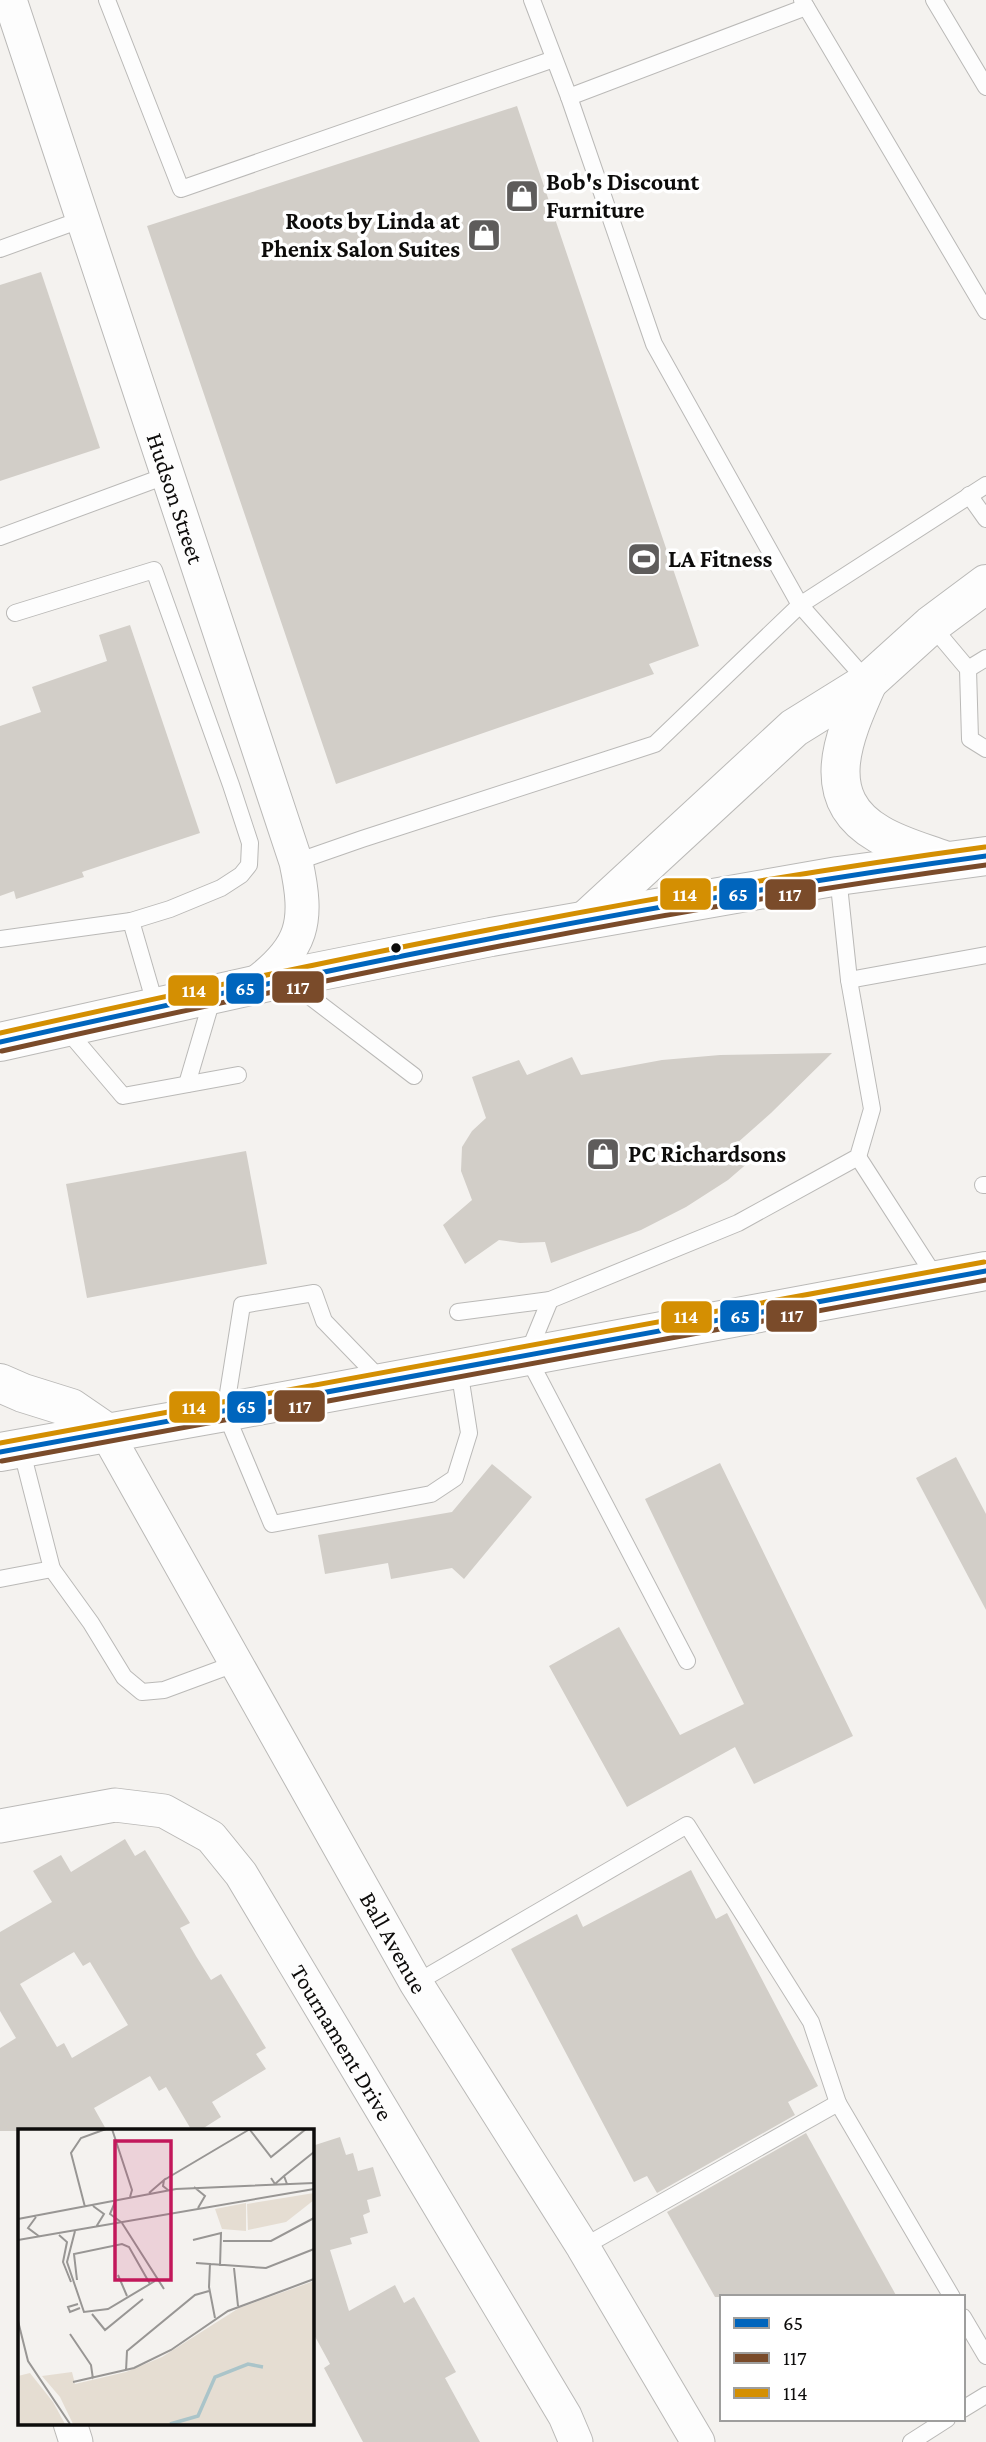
<svg xmlns="http://www.w3.org/2000/svg" width="986" height="2442" font-family="'Crimson Pro',serif">
  <style>
    .building { fill: #d2cec8; fill-rule: evenodd }
    .lines { fill: none; stroke-linecap: round; stroke-linejoin: round }
    .service-casing { stroke: #bab9b7; stroke-width: 18 }
    .minor-casing { stroke: #bab9b7; stroke-width: 35 }
    .tertiary-casing { stroke: #bab9b7; stroke-width: 40 }
    .trunk-casing { stroke: #bab9b7; stroke-width: 40 }
    .service { stroke: #fdfdfd; stroke-width: 16 }
    .minor { stroke: #fdfdfd; stroke-width: 33 }
    .tertiary { stroke: #fdfdfd; stroke-width: 38 }
    .trunk { stroke: #fdfdfd; stroke-width: 38 }
    .bus-1-casing { stroke: #fff; stroke-width: 10 }
    .bus-2-casing { stroke: #fff; stroke-width: 10 }
    .bus-3-casing { stroke: #fff; stroke-width: 10 }
    .bus-1 { stroke: #0065bd; stroke-width: 5 }
    .bus-2 { stroke: #7a4b2a; stroke-width: 5 }
    .bus-3 { stroke: #d48f02; stroke-width: 5 }
    .bus-dot { fill: #0d0c0b; stroke: #fff; stroke-width: 2.5 }
    .labels { text-anchor: middle; stroke-width: 7; stroke-linejoin: round; paint-order: stroke }
    .poi-label { font-size: 24px; font-weight: bold; fill: #0d0c0b; stroke: #fff; text-anchor: start }
    .street-label { font-size: 24px; fill: #0d0c0b; stroke: #fff }
    .inset-river { fill: none; stroke: #aac4c9; stroke-width: 3.5 }
    .inset-road { fill: none; stroke: #989694; stroke-width: 2 }
    .view { fill: #c2185b; fill-opacity: 0.15; stroke: #c2185b; stroke-width: 3.5 }
    .inset-edge { fill: none; stroke: #0d0c0b; stroke-width: 3.5 }
    .line-badge { stroke: #fff; stroke-width: 2.5 }
    .badge-label { font-size: 19px; text-anchor: middle; font-weight: bold; fill: #fff }
  </style>
  <rect width="100%" height="100%" fill="#f4f2ef"/>
  <g class="building">
    <path d="M517 106 699 646 649 664 654 674 336 784 147 226Z"/>
    <path d="M41 272 100 448 0 481V285Z"/>
    <path d="M130 625 200 833 82 872 84 877 16 899 14 891 0 896V726L41 712 32 687 107 661 99 635Z"/>
    <path d="M832 1053 771 1113 736 1144 750 1161 728 1180 686 1207 641 1230 551 1263 545 1242 520 1243 499 1240 465 1264 443 1225 472 1200 461 1171 462 1147 472 1131 486 1118 472 1077 519 1060 527 1075 572 1057 581 1075 662 1060 720 1055Z"/>
    <path d="M246 1151 267 1264 87 1298 66 1184Z"/>
    <path d="M956 1457 986 1514V1610L916 1478Z"/>
    <path d="M720 1463 853 1736 754 1784 735 1747 627 1807 549 1666 619 1627 680 1735 744 1704 645 1499Z"/>
    <path d="M492 1464 532 1497 464 1579 452 1568 391 1579 388 1563 325 1574 318 1535 452 1512Z"/>
    <path d="M125 1839 135 1856 145 1850 190 1923 180 1928 196 1956 211 1980 221 1974 266 2048 256 2054 266 2069 212 2102 221 2117 199 2131H192L166 2087 159 2091 150 2076 94 2108 107 2131H0V2048L16 2038 0 2011V1932L52 1902 33 1871 61 1855 71 1872ZM74 1952 83 1966 90 1962 128 2025 72 2058 64 2043 57 2047 20 1984Z"/>
    <path d="M691 1870 716 1919 727 1913 818 2086 788 2102 795 2115 657 2193 647 2176 634 2182 511 1949 577 1914 583 1927Z"/>
    <path d="M806 2133 897 2297H715L667 2212Z"/>
    <path d="M340 2137 346 2155 353 2153 358 2171 373 2167 381 2196 367 2200 370 2212 363 2215 368 2233 350 2238 352 2244 330 2250 349 2311 395 2285 404 2303 414 2297 456 2372 445 2378 480 2442H363L324 2368 330 2364 312 2331V2146Z"/>
  </g>
  <g class="lines">
    <g class="service-casing">
      <g id="service">
        <path d="M107 0 181 189 554 59"/>
        <path d="M532 0 569 97 654 344 800 605 868 682"/>
        <path d="M802 0 986 311"/>
        <path d="M934 0 986 87"/>
        <path d="M569 97 806 7"/>
        <path d="M0 249 83 219"/>
        <path d="M969 495 986 519"/>
        <path d="M0 537 168 475"/>
        <path d="M931 625 968 669 970 739 986 749"/>
        <path d="M968 669 986 658"/>
        <path d="M296 862 362 839 655 744 800 605 986 485"/>
        <path d="M131 921 156 1007"/>
        <path d="M0 939 131 921 170 909 221 888 241 875 249 865 250 843 231 785 154 570 15 613"/>
        <path d="M849 980 986 955"/>
        <path d="M291 982 414 1076"/>
        <path d="M66 1029 123 1096 238 1075"/>
        <path d="M187 1084 213 996"/>
        <path d="M858 1157 936 1278"/>
        <path d="M983 1185H986"/>
        <path d="M550 1300 527 1356 687 1661"/>
        <path d="M458 1312 550 1300 738 1223 858 1157 872 1109 849 980 838 876"/>
        <path d="M382 1381 324 1321 314 1293 242 1305 225 1412 272 1524 431 1494 455 1478 469 1433 459 1369"/>
        <path d="M52 1569 91 1623 124 1677 142 1692 164 1690 237 1663"/>
        <path d="M0 1579 52 1569 21 1448"/>
        <path d="M416 1983 687 1825 811 2022 838 2103"/>
        <path d="M583 2247 838 2103 952 2297"/>
        <path d="M963 2317 986 2356"/>
        <path d="M963 2409 986 2395"/>
        <path d="M911 2442 947 2419"/>
      </g>
    </g>
    <g class="minor-casing">
      <g id="minor">
        <path id="s1" d="M10 0 296 862C309 922 304 948 253 985"/>
        <path id="s2" d="M106 1432 416 1983 583 2247 698 2442"/>
        <path id="s3" d="M0 1826 115 1805 164 1811 211 1837 241 1874 565 2416 576 2442"/>
        <path d="M70 2423 76 2442"/>
      </g>
    </g>
    <g class="tertiary-casing">
      <path id="tertiary" d="M868 682 931 625 986 584"/>
    </g>
    <g class="trunk-casing">
      <g id="trunk">
        <path d="M868 682C845 734 815 797 879 834 899 846 922 852 944 860"/>
        <path d="M587 919 794 728 868 682"/>
        <path d="M0 1042 286 978 491 937 838 876 986 856"/>
        <path d="M0 1383 23 1393 71 1408 106 1432"/>
        <path d="M0 1452 225 1412 986 1271"/>
      </g>
    </g>
    <use href="#service" class="service"/>
    <use href="#minor" class="minor"/>
    <use href="#tertiary" class="tertiary"/>
    <use href="#trunk" class="trunk"/>
    <g class="bus-1-casing">
      <g id="bus-1">
        <path d="M0 1042C327 969 654 901 986 856"/>
        <path d="M0 1452 986 1271"/>
      </g>
    </g>
    <g class="bus-2-casing">
      <g id="bus-2">
        <path d="M2 1051C328 978 655 910 986 865"/>
        <path d="M2 1461 986 1280"/>
      </g>
    </g>
    <g class="bus-3-casing">
      <g id="bus-3">
        <path d="M0 1033C327 960 653 892 985 847"/>
        <path d="M0 1443 984 1262"/>
      </g>
    </g>
    <use href="#bus-1" class="bus-1"/>
    <use href="#bus-2" class="bus-2"/>
    <use href="#bus-3" class="bus-3"/>
  </g>
  <defs>
    <g id="shop-square" transform="scale(1.75)"><rect x="-9" y="-9" width="18" height="18" rx="4" fill="#5e5c5b" stroke="#fff"/><path d="M-5-2.5h2.3a2.7 3.5 0 0 1 5.4 0H5L5.5 6h-11ZM-1.5-2.5h3a1.5 2.3 0 0 0-3 0Z" fill="#fff"/></g>
    <g id="stadium-square" transform="scale(1.75)"><rect x="-9" y="-9" width="18" height="18" rx="4" fill="#5e5c5b" stroke="#fff"/><path d="M0-5a6.5 5 0 1 0 0 10a6.5 5 0 1 0 0-10ZM-3.5-1.8h7v3.6h-7Z" fill="#fff"/></g>
  </defs>
  <g fill-rule="evenodd">
    <use href="#shop-square" x="522" y="196"/>
    <use href="#shop-square" x="484" y="235"/>
    <use href="#stadium-square" x="644" y="559"/>
    <use href="#shop-square" x="603" y="1154"/>
  </g>
  <circle class="bus-dot" cx="396" cy="948" r="6"/>
  <g class="labels">
    <g class="poi-label">
      <text x="546" y="190">Bob's Discount<tspan x="546" dy="28">Furniture</tspan></text>
      <text x="460" y="229" text-anchor="end">Roots by Linda at<tspan x="460" dy="28">Phenix Salon Suites</tspan></text>
      <text x="668" y="567">LA Fitness</text>
      <text x="628" y="1162">PC Richardsons</text>
    </g>
    <g class="street-label">
      <text dy="8" stroke="none"><textPath href="#s1" startOffset="525">Hudson Street</textPath></text>
      <text dy="8" stroke="none"><textPath href="#s2" startOffset="586">Ball Avenue</textPath></text>
      <text dy="8" stroke="none"><textPath href="#s3" startOffset="464">Tournament Drive</textPath></text>
    </g>
  </g>
  <g transform="translate(18 2129)">
    <rect width="296" height="296" fill="#f4f2ef"/>
    <path d="M296 64V71L268 93 230 101 229 75ZM228 74V102L204 100 197 80ZM296 152V295H55L42 268 24 247 54 243 57 255 108 243 144 228 221 179ZM12 244 35 273 47 295H0V247Z" fill="#e5ddd2"/>
    <path class="inset-river" d="M152 295 180 287 197 248 230 235 245 238"/>
    <path class="inset-road" d="M94 0 114 61 112 68M232 1 253 28 288 0M266 47 296 23M253 49 257 55 266 47 269 55M146 51 232 0M176 58 187 67 180 79M131 64 146 51 145 57 150 61M97 73 92 85 103 93M75 77 86 85 78 98M67 78 53 24 63 9 88 0M18 88 10 99 22 108M0 90 158 60 296 54M104 94 146 160M57 102 49 133 66 183 90 180 137 152M41 106 49 113 45 133 53 153M0 111 296 60M175 111 203 104 202 137M205 112H253L296 89M178 134 248 139 296 120M192 134 191 158 197 189M216 139 220 177M100 146 109 167M59 151 56 125 104 115 111 118 132 155M60 175 50 178 52 183 62 179M74 185 87 201 125 170M0 192 10 232 52 295M52 205 73 236 75 250M108 242 109 222 177 166 191 162M55 253 116 239 153 221 210 182 296 150"/>
    <path class="view" d="M97 12H153V151H97Z"/>
    <rect width="296" height="296" class="inset-edge"/>
  </g>
  <g class="line-badge">
    <rect x="718" y="877" width="40" height="34" rx="7" fill="#0065bd"/>
    <rect x="659" y="877" width="53" height="34" rx="7" fill="#d48f02"/>
    <rect x="764" y="878" width="53" height="33" rx="7" fill="#7a4b2a"/>
    <rect x="271" y="970" width="54" height="34" rx="7" fill="#7a4b2a"/>
    <rect x="225" y="972" width="40" height="33" rx="7" fill="#0065bd"/>
    <rect x="167" y="974" width="53" height="33" rx="7" fill="#d48f02"/>
    <rect x="765" y="1299" width="53" height="34" rx="7" fill="#7a4b2a"/>
    <rect x="719" y="1299" width="41" height="34" rx="7" fill="#0065bd"/>
    <rect x="660" y="1300" width="53" height="34" rx="7" fill="#d48f02"/>
    <rect x="273" y="1389" width="53" height="34" rx="7" fill="#7a4b2a"/>
    <rect x="226" y="1390" width="41" height="34" rx="7" fill="#0065bd"/>
    <rect x="168" y="1390" width="53" height="34" rx="7" fill="#d48f02"/>
  </g>
  <g class="badge-label">
    <text x="738" y="901">65</text>
    <text x="685" y="901">114</text>
    <text x="790" y="901">117</text>
    <text x="298" y="994">117</text>
    <text x="245" y="995">65</text>
    <text x="194" y="997">114</text>
    <text x="792" y="1322">117</text>
    <text x="740" y="1323">65</text>
    <text x="686" y="1323">114</text>
    <text x="300" y="1413">117</text>
    <text x="246" y="1413">65</text>
    <text x="194" y="1414">114</text>
  </g>
  <rect x="720" y="2295" width="245" height="126" fill="#ffffff" stroke="#9e9e9d" stroke-width="2"/>
  <rect x="734" y="2318" width="35" height="10" fill="#0065bd" stroke="#9e9e9d" stroke-width="2"/>
  <text x="783" y="2330" font-size="21" fill="#0d0c0b">65</text>
  <rect x="734" y="2353" width="35" height="10" fill="#7a4b2a" stroke="#9e9e9d" stroke-width="2"/>
  <text x="783" y="2365" font-size="21" fill="#0d0c0b">117</text>
  <rect x="734" y="2388" width="35" height="10" fill="#d48f02" stroke="#9e9e9d" stroke-width="2"/>
  <text x="783" y="2400" font-size="21" fill="#0d0c0b">114</text>
</svg>
